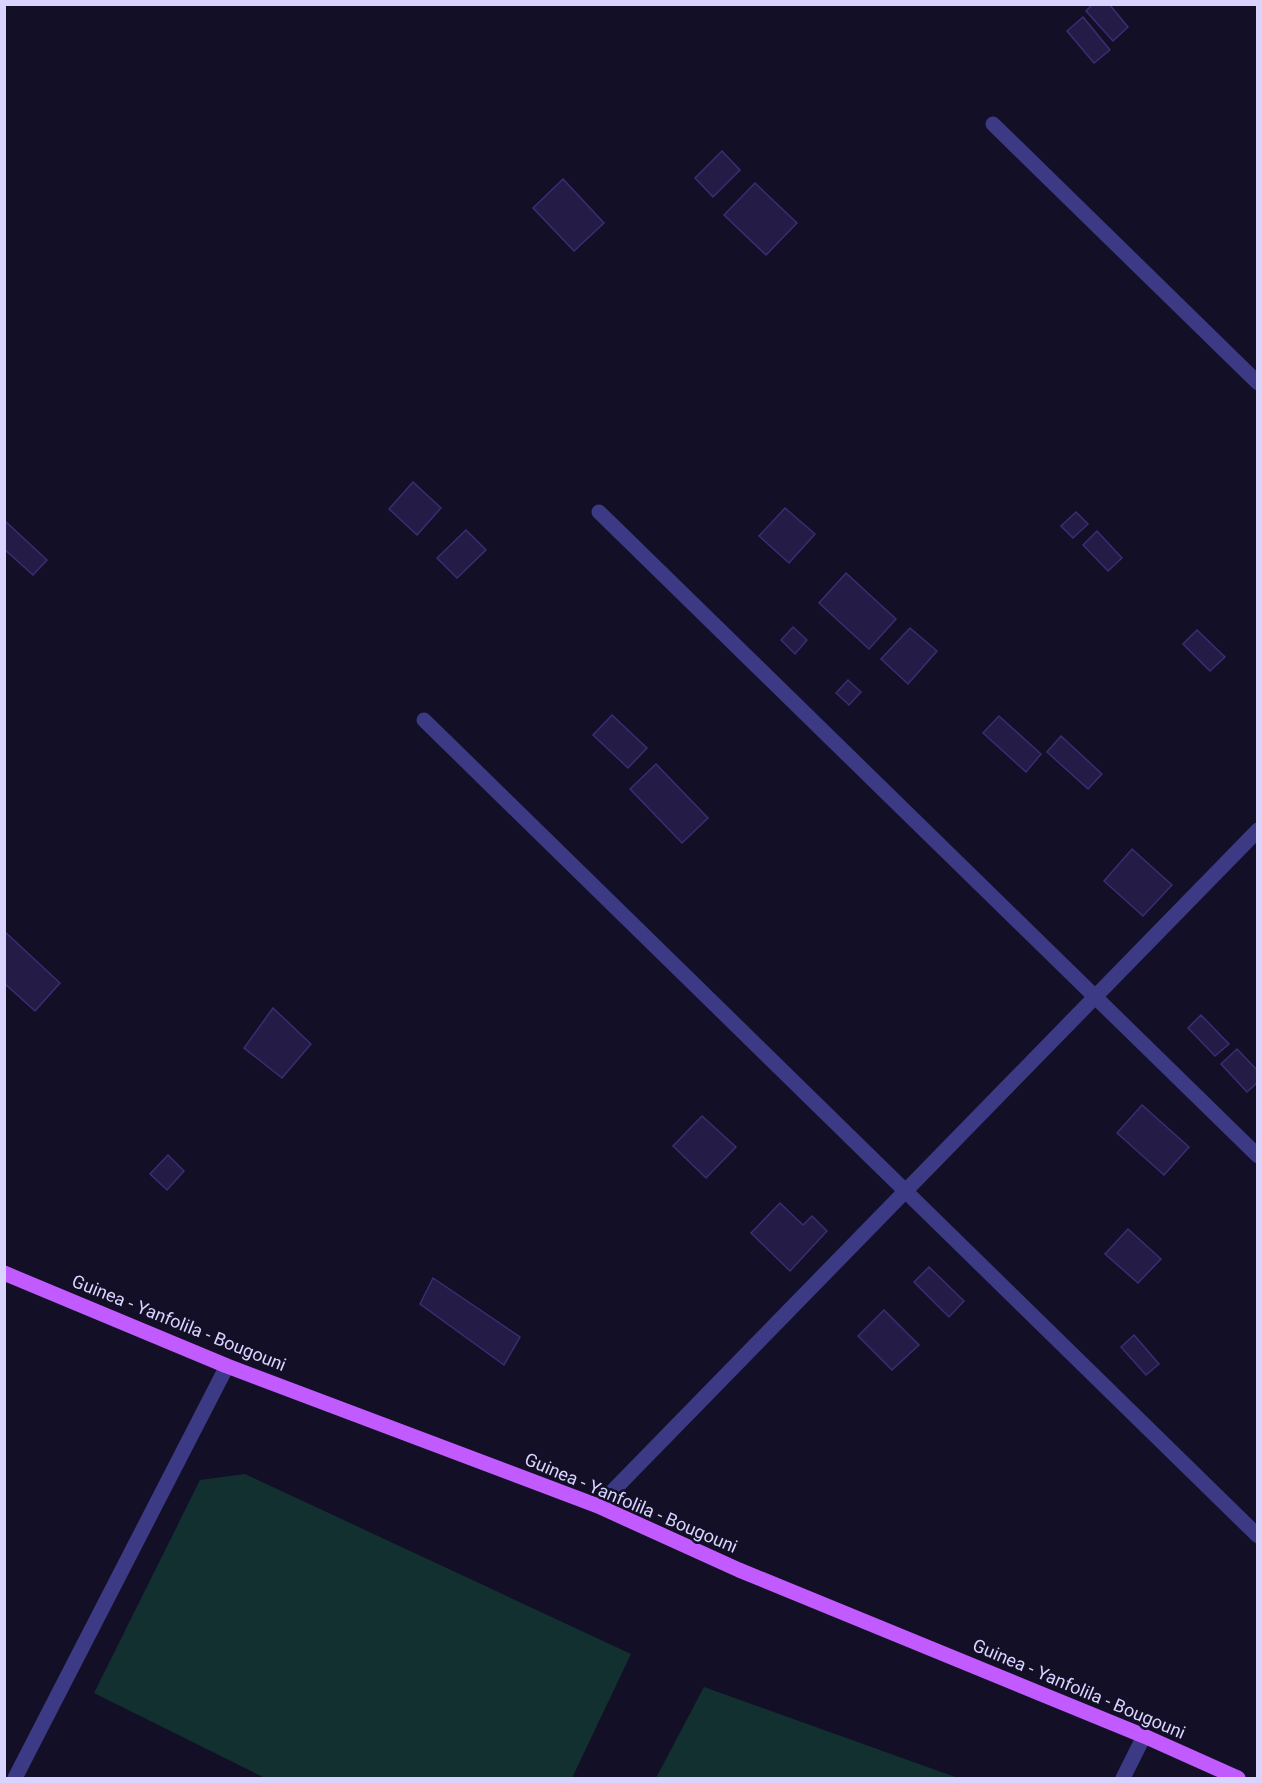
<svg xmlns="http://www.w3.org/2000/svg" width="1262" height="1783" font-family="Roboto,sans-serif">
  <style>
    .green { fill: #12302f }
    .building { fill: #241b47; stroke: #3b2d73; stroke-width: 1.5 }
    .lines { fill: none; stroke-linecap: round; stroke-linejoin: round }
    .lane { stroke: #3d3a85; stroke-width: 15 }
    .street { stroke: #3d3a85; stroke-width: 15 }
    .primary { stroke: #c25bff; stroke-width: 15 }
    .labels { text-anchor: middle; stroke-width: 5; stroke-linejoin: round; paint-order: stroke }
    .street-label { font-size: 18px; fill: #d9d4ff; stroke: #130f26 }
  </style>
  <rect width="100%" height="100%" fill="#130f26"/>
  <g class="green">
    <path d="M245 1474 631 1654 572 1778H265L94 1693 200 1480Z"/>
    <path d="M704 1687 958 1778H656Z"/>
  </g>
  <g class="building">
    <path d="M1093 4H1109L1128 27 1113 41 1086 11Z"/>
    <path d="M1083 17 1110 50 1094 63 1067 31Z"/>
    <path d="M722 151 740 170 713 197 695 178Z"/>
    <path d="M563 179 604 223 574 251 533 208Z"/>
    <path d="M755 183 797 223 766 255 724 215Z"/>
    <path d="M413 482 441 508 417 535 389 509Z"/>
    <path d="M785 508 815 534 789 563 759 536Z"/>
    <path d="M1076 512 1088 524 1073 538 1061 526Z"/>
    <path d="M4 520 47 560 33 575 4 549Z"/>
    <path d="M466 530 486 550 457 578 437 558Z"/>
    <path d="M1097 531 1122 558 1108 571 1083 545Z"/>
    <path d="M846 573 896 619 869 649 819 603Z"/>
    <path d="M793 627 807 640 795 654 781 640Z"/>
    <path d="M910 628 937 651 908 684 881 659Z"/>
    <path d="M1197 630 1225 657 1210 671 1183 644Z"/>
    <path d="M848 680 861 692 849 705 836 693Z"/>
    <path d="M612 715 647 748 628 768 593 735Z"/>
    <path d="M999 716 1041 754 1026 772 983 733Z"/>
    <path d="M1061 736 1102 774 1088 789 1047 752Z"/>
    <path d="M656 764 708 818 682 843 630 789Z"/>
    <path d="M1132 849 1172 885 1143 916 1104 881Z"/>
    <path d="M4 931 60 983 35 1011 4 983Z"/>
    <path d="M273 1008 311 1044 282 1078 244 1048Z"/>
    <path d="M1201 1015 1229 1044 1215 1056 1188 1028Z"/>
    <path d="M1237 1049 1258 1071V1082L1247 1092 1221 1064Z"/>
    <path d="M1142 1105 1189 1147 1164 1175 1117 1133Z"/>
    <path d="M702 1116 736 1147 706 1178 673 1146Z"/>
    <path d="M168 1155 184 1171 167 1190 150 1174Z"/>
    <path d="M780 1203 803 1225 812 1216 827 1231 790 1271 751 1233Z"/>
    <path d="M1128 1229 1161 1259 1138 1283 1105 1254Z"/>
    <path d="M929 1267 964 1301 949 1317 914 1282Z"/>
    <path d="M433 1278 520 1337 504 1365 420 1304Z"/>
    <path d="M884 1310 919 1345 892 1370 858 1336Z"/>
    <path d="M1134 1335 1159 1364 1146 1375 1121 1347Z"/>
  </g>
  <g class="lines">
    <g class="lane">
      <path d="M15 1778 227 1366"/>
      <path d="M1123 1778 1144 1736"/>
    </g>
    <g class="street">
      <path d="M993 124 1258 383"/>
      <path d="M599 512 1258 1156"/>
      <path d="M424 720 1258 1536"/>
      <path d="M598 1506 1258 830"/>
    </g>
    <path class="primary" d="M4 1273 227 1366 598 1506 739 1570 1144 1736 1238 1778"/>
  </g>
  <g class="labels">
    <g class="street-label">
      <text transform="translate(179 1323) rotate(22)" y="6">Guinea - Yanfolila - Bougouni</text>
      <text transform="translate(631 1503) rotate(23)" y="6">Guinea - Yanfolila - Bougouni</text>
      <text transform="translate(1079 1689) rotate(23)" y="6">Guinea - Yanfolila - Bougouni</text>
    </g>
  </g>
  <rect width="1262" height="1783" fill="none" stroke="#d9d4ff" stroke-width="12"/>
</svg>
